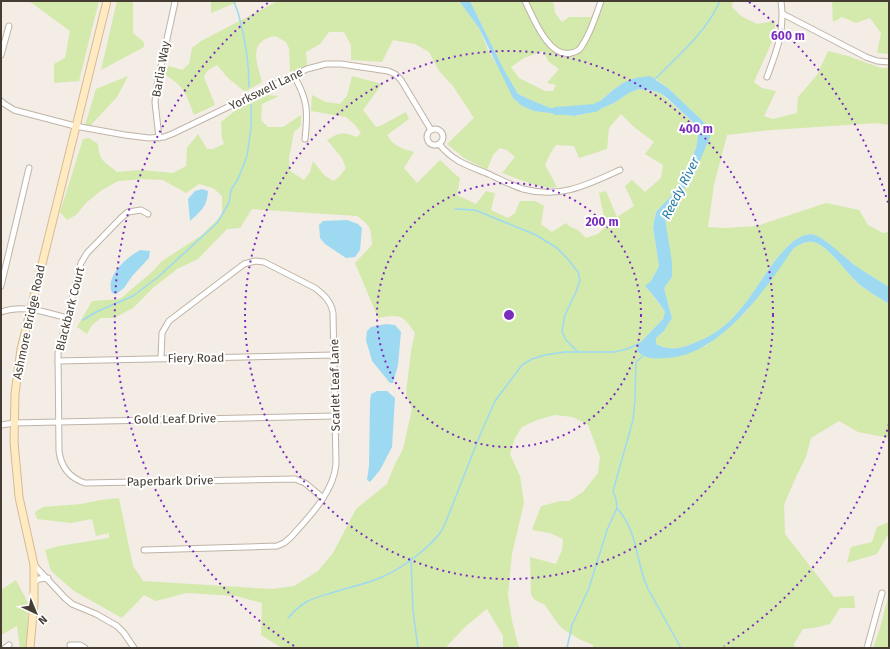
<svg xmlns="http://www.w3.org/2000/svg" width="890" height="649" font-family="'Fira Sans',sans-serif">
  <style>
    .green { fill: #d4e9ac; fill-rule: evenodd }
    .water { fill: #9ed9f2 }
    .lines { fill: none; stroke-linecap: round; stroke-linejoin: round }
    .stream { stroke: #9ed9f2; stroke-width: 1.5 }
    .river { stroke: #9ed9f2; stroke-width: 8 }
    .minor-casing { stroke: #bfb4a7; stroke-width: 7 }
    .secondary-casing { stroke: #d5bc93; stroke-width: 9 }
    .minor { stroke: #fff; stroke-width: 5 }
    .secondary { stroke: #ffeac2; stroke-width: 7 }
    .ring { fill: none; stroke: #7b2cbf; stroke-width: 2; stroke-dasharray: 2 4 }
    .labels { text-anchor: middle; stroke-width: 4; stroke-linejoin: round; paint-order: stroke }
    .street-label { font-size: 12px; fill: #453d34; stroke: #fff }
    .water-label { font-size: 13px; font-style: italic; fill: #287da4; stroke: #fff }
    .centre { fill: #7b2cbf; stroke: #fff; stroke-width: 2 }
    .ring-label { font-size: 12px; text-anchor: middle; font-weight: bold; fill: #7b2cbf; stroke: #fff; stroke-width: 4; stroke-linejoin: round; paint-order: stroke }
  </style>
  <rect width="100%" height="100%" fill="#f3ede5"/>
  <g class="green">
    <path d="M29 1H99L79 81 54 83V64L65 58 70 31Z"/>
    <path d="M117 1H133V33L144 42V47L101 70Z"/>
    <path d="M211 1H240L211 13Z"/>
    <path d="M278 1H459L479 28 488 50 522 106 534 111 575 116 593 112 614 103 629 93 639 89 660 93 696 125 698 136 696 148 683 177 672 195 656 212 653 227 659 266 651 281 646 286 665 312 663 319 639 344 643 356 706 346 745 313 793 249C799 245 805 241 813 242 827 244 848 275 860 285 869 292 880 298 889 304V438L858 432 839 421 811 438 806 457 796 477 784 505 785 534 834 597 854 596 855 608H840L830 624 814 628 803 629 794 644 795 648H593V645L581 640 564 630 558 624 545 605 535 600 531 595 530 557 556 564 562 550 563 539 550 533 532 530 541 506 561 501H569L583 492 598 473 600 457 588 425 573 417 555 415 537 420 522 427 515 438 510 454 520 476 524 503 512 554 508 595 512 621 519 648 503 647V636L487 609 466 626 447 646 448 648H282L261 635 262 603 236 596 186 593 156 601 144 595 122 618 74 591 51 571 45 550 59 546 109 538V533L96 536 92 519 71 523 37 519 35 512 43 507 81 504 101 500 119 498 133 566 143 581 272 589 294 586 318 571 333 553 356 509 387 484 395 464 403 449 412 409 406 393 411 351 415 333C403 314 399 314 378 318L355 263 372 245C371 228 371 226 357 216L252 209 240 228 227 229 198 259 177 269 154 287 133 308 114 318H101L92 325 87 334 77 327 92 301 120 299 152 272 162 261 202 235 222 215V196L213 188 199 184 186 193 163 180 142 179 118 181 102 190 87 202 76 215 67 220 60 212 83 139 89 138 98 144C99 161 105 162 117 172L141 170 173 173 186 166 187 148 198 134 207 149H213L224 144 222 138 221 122 236 110 268 95 279 96 262 104 261 120 268 127H283L301 115V126L294 132 289 158 290 171 304 180 310 172 313 161 324 175 333 181 339 177 346 168 342 158 327 140C340 132 343 132 357 137L361 133 355 125 346 117 311 111 312 95 326 102 340 104 347 96 352 76 382 84 363 110 376 127 382 125 406 112 409 119 387 135C393 146 403 149 414 152L404 168 417 183 440 160 456 175 460 178 457 195 476 204 486 191 495 193 491 210 508 218 515 213 520 201H535L544 206 541 224 552 232 566 223 569 226 578 230 586 238 598 234 606 226 599 193 606 191 617 217 634 206 625 186 632 180 645 192 661 178 663 165 645 154 654 142 634 127 621 114 609 128 607 149 579 158 574 146 556 145 550 154 545 165 557 187C542 190 517 178 502 173L515 157 507 150 500 148 493 155 487 170 464 158 447 144 474 118 453 86 439 71 429 52 415 44 393 40 382 62 351 60V45L344 32H329L320 44 306 52 307 65 290 73 289 48 286 42 275 36C247 41 257 62 262 82L245 92 228 78 217 65 208 70 204 77 215 105 194 115C186 93 185 87 164 74L165 68 169 66 182 70 189 64 192 48 201 41Z"/>
    <path d="M470 1H553L555 13 562 22 569 17H591L598 1H733L732 7 741 16 757 24 775 21V35L754 82 762 88 776 91 764 116 773 119 797 113 798 97 817 75 828 51 848 56 881 68H889V125L877 123 771 130 727 135 714 185 708 227 725 228 757 226 826 203 859 210 868 225 883 233 889 232V287C878 280 866 273 856 266 846 259 824 238 815 235 806 232 794 240 788 246 764 270 751 303 725 325 716 333 705 339 694 343 680 349 670 351 656 344V338L664 331 672 318 664 288 666 229 665 219 695 172 710 128 668 88 656 79 613 90 599 102 589 108 579 111 551 108 533 101 518 94 503 68ZM543 51 549 62 559 69 547 83 556 85 553 91H545L519 78 511 67 524 58Z"/>
    <path d="M832 1H889V54L877 53 881 33 870 18 856 23 842 17 833 22Z"/>
    <path d="M128 76 117 97 90 126 85 125 96 89Z"/>
    <path d="M889 522V533L877 554 847 563 851 547 872 542 877 527Z"/>
    <path d="M16 580 28 603 27 648H20L17 626 1 635V590Z"/>
    <path d="M889 594V648H873L880 628Z"/>
  </g>
  <g class="water">
    <path d="M459 1H470L503 68 518 94 533 101 551 108 579 111 589 108 599 102 613 90 623 83 635 78 650 76 668 88 710 128V137L695 172 665 219 672 262V277L664 288 672 318 664 331 656 338V344C670 351 680 349 694 343 705 339 717 332 725 325 751 303 764 270 788 246 794 240 806 232 815 235 825 238 846 259 856 266 866 273 878 280 889 287V304C880 298 869 292 860 285 848 275 827 244 813 242 805 241 799 245 793 249 765 290 719 357 665 358 655 359 645 359 637 351L639 344 663 319 665 312C659 303 653 294 645 286L651 281 659 266 653 227 656 212 672 195 683 177 696 148 698 136 696 125 667 98 660 93 653 91 639 89 629 93 614 103 593 112 574 116 534 111 522 106 513 98 479 28Z"/>
    <path d="M202 189 208 191C207 207 201 211 190 221L188 199 195 191Z"/>
    <path d="M347 220 358 224 362 228 360 250 355 257 346 258 325 244 320 238 319 225 323 221Z"/>
    <path d="M140 250 150 251 149 258 133 275 124 288 116 294 112 293C105 276 126 258 140 250Z"/>
    <path d="M386 324 395 325 401 332 398 365 393 383H390L372 361 366 340 367 331 371 327Z"/>
    <path d="M377 391H387L395 398 392 447 380 470 370 482 367 480 369 466 370 402 371 394Z"/>
  </g>
  <g class="lines">
    <g class="stream">
      <path d="M234 1C235 6 238 11 239 16 245 38 249 64 249 87"/>
      <path d="M655 79C678 56 707 31 720 1"/>
      <path d="M455 209 475 210 536 235 557 248 567 258 578 272 580 280 576 292 565 315 562 331 566 340 577 351"/>
      <path d="M83 320 96 312 133 296 158 277 217 223 229 203 231 190 238 179 247 156 251 128V105"/>
      <path d="M617 508C639 533 635 561 648 589L681 648"/>
      <path d="M411 558 413 611 418 648"/>
      <path d="M288 618C306 597 317 598 341 590 355 586 369 583 382 577 401 569 428 549 440 533 443 529 445 524 447 519L480 435 495 401 522 365 532 359 545 355 564 352H615L627 349 641 343"/>
      <path d="M567 648 572 625 589 588 607 530 617 508 616 499 613 491 633 420 635 399 636 362 643 356"/>
    </g>
    <path class="river" d="M556 111 595 108 598 106"/>
    <g class="minor-casing">
      <g id="minor">
        <path d="M525 1C533 17 549 59 571 53 576 52 581 49 583 44 591 32 596 15 601 1"/>
        <path d="M783 14 866 57 877 61 889 62"/>
        <path d="M1 55 9 26"/>
        <path d="M294 76C308 100 308 112 305 139"/>
        <path d="M767 77C777 50 785 31 781 1"/>
        <path d="M1 101 3 103 14 110 75 126 125 135 149 138 164 137 172 134 307 69 326 64H341L388 71 395 74 401 80 431 130"/>
        <circle cx="435" cy="137" r="8"/>
        <path d="M159 138 155 102 157 85 175 2"/>
        <path d="M439 144C453 161 466 165 486 173 498 178 510 185 523 189 560 199 587 185 620 170"/>
        <path d="M148 214 141 210 128 212 121 218 87 253 81 263 58 353 59 451C61 467 70 478 85 483L295 479 305 483 323 498"/>
        <path d="M1 286 29 168"/>
        <path d="M1 312C23 304 45 312 67 318"/>
        <path d="M58 361 334 355"/>
        <path d="M1 425 14 423 59 422 335 416"/>
        <path d="M144 550 277 546 284 543 291 537C308 518 334 492 336 464L333 313C331 301 324 295 315 288L264 262 255 261 244 264 169 321 162 333 161 358"/>
        <path d="M34 565 65 598 72 604 96 614 117 626 124 633 134 648"/>
        <path d="M34 582 39 579 48 578"/>
        <path d="M70 645H80L85 648"/>
        <path d="M5 648 9 645"/>
        <path d="M867 648 882 593"/>
      </g>
    </g>
    <g class="secondary-casing">
      <path id="secondary" d="M30 648 34 602V565L19 497 14 442 15 394 21 349 107 1"/>
    </g>
    <use href="#minor" class="minor"/>
    <use href="#secondary" class="secondary"/>
  </g>
  <g class="ring">
    <circle cx="509" cy="315" r="132"/>
    <circle cx="509" cy="315" r="264"/>
    <path d="M889 424A395 395 0 0 1 724 646M294 646A395 395 0 0 1 269 2M749 2A395 395 0 0 1 889 206"/>
  </g>
  <g class="labels">
    <g class="street-label">
      <text transform="translate(161 69) rotate(-80)" y="4">Barlia Way</text>
      <text transform="translate(266 89) rotate(-26)" y="4">Yorkswell Lane</text>
      <text transform="translate(70 309) rotate(-76)" y="4">Blackbark Court</text>
      <text transform="translate(29 322) rotate(-78)" y="4">Ashmore Bridge Road</text>
      <text transform="translate(196 358) rotate(-1)" y="4">Fiery Road</text>
      <text transform="translate(335 385) rotate(-91)" y="4">Scarlet Leaf Lane</text>
      <text transform="translate(175 419) rotate(-1)" y="4">Gold Leaf Drive</text>
      <text transform="translate(170 481) rotate(-1)" y="4">Paperbark Drive</text>
    </g>
    <g class="water-label">
      <text transform="translate(680 188) rotate(-63)" y="5">Reedy River</text>
    </g>
  </g>
  <circle cx="509" cy="315" r="6" class="centre"/>
  <g class="ring-label">
    <text x="788" y="40">600 m</text>
    <text x="696" y="133">400 m</text>
    <text x="602" y="226">200 m</text>
  </g>
  <rect width="890" height="649" fill="none" stroke="#453d34" stroke-width="4"/>
  <g transform="translate(36 613) rotate(136)" stroke="#ffffff" stroke-width="3" paint-order="stroke">
  <path d="M0-3L7 15L0 10L-7 15Z" fill="#453d34"/>
  <text y="-6" font-size="11" font-weight="bold" text-anchor="middle" fill="#453d34">N</text>
  </g>
</svg>
